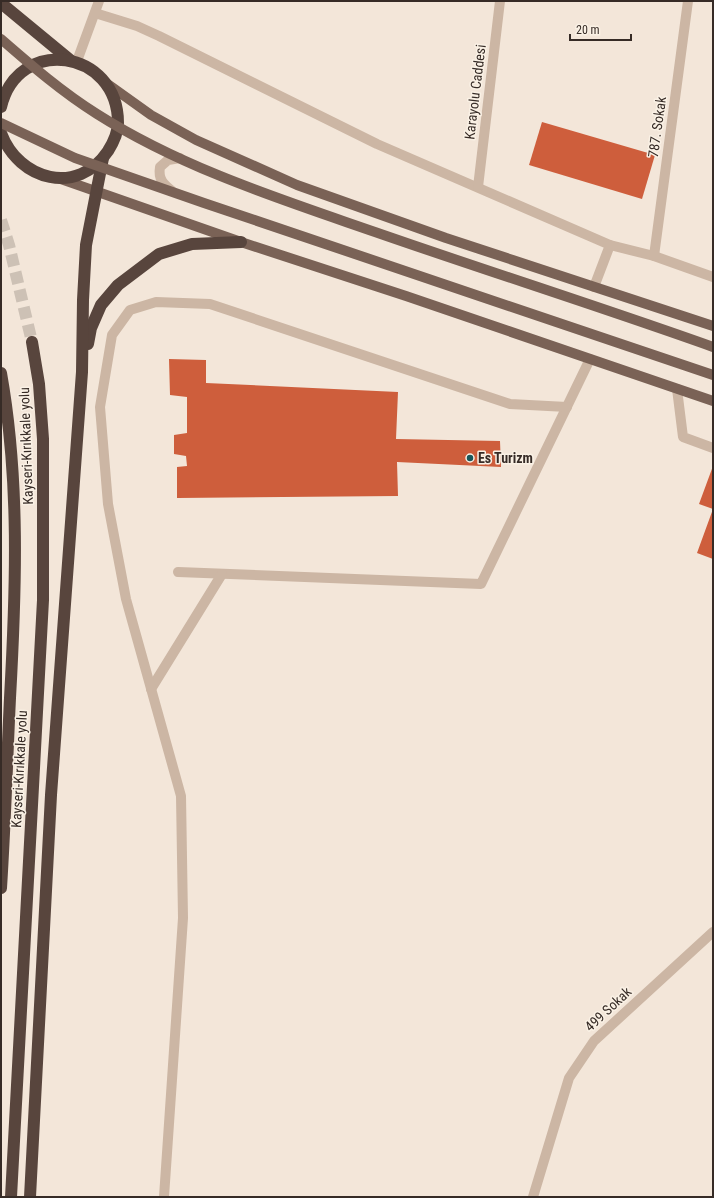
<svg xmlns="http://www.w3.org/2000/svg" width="714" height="1198" font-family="'Roboto Condensed',sans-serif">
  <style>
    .building { fill: #ce5e3c }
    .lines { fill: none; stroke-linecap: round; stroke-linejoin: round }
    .highway-tunnel { stroke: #cdc1b5; stroke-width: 12; stroke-dasharray: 12 6; stroke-linecap: butt }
    .minor { stroke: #ccb6a4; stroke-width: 10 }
    .major { stroke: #7a6256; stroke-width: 10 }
    .highway { stroke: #58453d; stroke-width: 12 }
    .major-bridge { stroke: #7a6256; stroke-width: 10 }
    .poi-dot { fill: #19575b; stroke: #faf1e5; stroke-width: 1.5 }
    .labels { text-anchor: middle; stroke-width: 3; stroke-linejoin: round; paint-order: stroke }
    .street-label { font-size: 14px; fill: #362b26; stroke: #faf1e5 }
    .poi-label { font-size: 14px; font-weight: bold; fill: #362b26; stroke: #faf1e5; text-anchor: start }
  </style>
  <rect width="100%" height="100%" fill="#f3e6d9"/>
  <g class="building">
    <path d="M542 122 655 155 642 199 529 165Z"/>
    <path d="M169 359 206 360V383L398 392 396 439 500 441 501 467 397 462 398 496 177 498V467L187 466 186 456 174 454V435L187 433V397L170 395Z"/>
    <path d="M713 466V559L697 553 713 509 699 504Z"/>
  </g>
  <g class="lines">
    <path class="highway-tunnel" d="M1 220 9 245 32 342"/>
    <g class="minor">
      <path d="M95 13 137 26 159 36 377 144 610 245 594 287"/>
      <path d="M77 61 99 1"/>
      <path d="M478 187 500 1"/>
      <path d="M172 191C163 184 158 179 160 167L168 160 180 158"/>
      <path d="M610 245 654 256 713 277"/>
      <path d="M654 256 688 1"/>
      <path d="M677 389 683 437 713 448"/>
      <path d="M178 572 481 584 590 359"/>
      <path d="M151 689 222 574"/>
      <path d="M164 1197 183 918 181 796 126 599 108 504 100 407 112 335 130 310 156 302 210 304 510 404 567 407"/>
      <path d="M533 1197 569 1078 594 1041 713 932"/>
    </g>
    <g class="major">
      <path d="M109 85 151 115 196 140 297 185 446 238 713 326"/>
      <path d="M58 178 241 242 406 296 713 401"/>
    </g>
    <g class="highway">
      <path d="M1 3 70 60"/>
      <path d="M1 107C18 35 118 49 118 123 118 132 113 143 108 151 78 196 19 181 1 133"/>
      <path d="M88 344 91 328 101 305 118 285 159 254 192 244 241 242"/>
      <path d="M1 373C20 480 16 590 10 698 7 761 5 825 1 888"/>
      <path d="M11 1197 43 600V439L39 384 32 342"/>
      <path d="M30 1197 51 795 82 372 83 300 86 245 103 158"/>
    </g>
    <g class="major-bridge">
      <path d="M1 39C32 66 62 92 97 114 182 168 280 199 375 232 487 271 601 307 713 347"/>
      <path d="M1 123 75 158 204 203 713 375"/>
    </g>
  </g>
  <circle class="poi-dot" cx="470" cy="458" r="4"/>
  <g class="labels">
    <g class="street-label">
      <text transform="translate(475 92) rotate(-83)" y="5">Karayolu Caddesi</text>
      <text transform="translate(657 127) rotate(-82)" y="5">787. Sokak</text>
      <text transform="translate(26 446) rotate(-92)" y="5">Kayseri-Kırıkkale yolu</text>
      <text transform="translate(19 769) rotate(-87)" y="5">Kayseri-Kırıkkale yolu</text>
      <text transform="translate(608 1009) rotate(-43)" y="5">499 Sokak</text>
    </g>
    <g class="poi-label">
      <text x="478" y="463">Es Turizm</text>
    </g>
  </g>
  <rect width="714" height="1198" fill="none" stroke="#362b26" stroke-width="4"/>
  <path d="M570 34v6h61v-6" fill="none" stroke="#362b26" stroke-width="2"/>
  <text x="576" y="34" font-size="12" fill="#362b26" stroke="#faf1e5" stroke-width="3" paint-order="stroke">20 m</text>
</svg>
